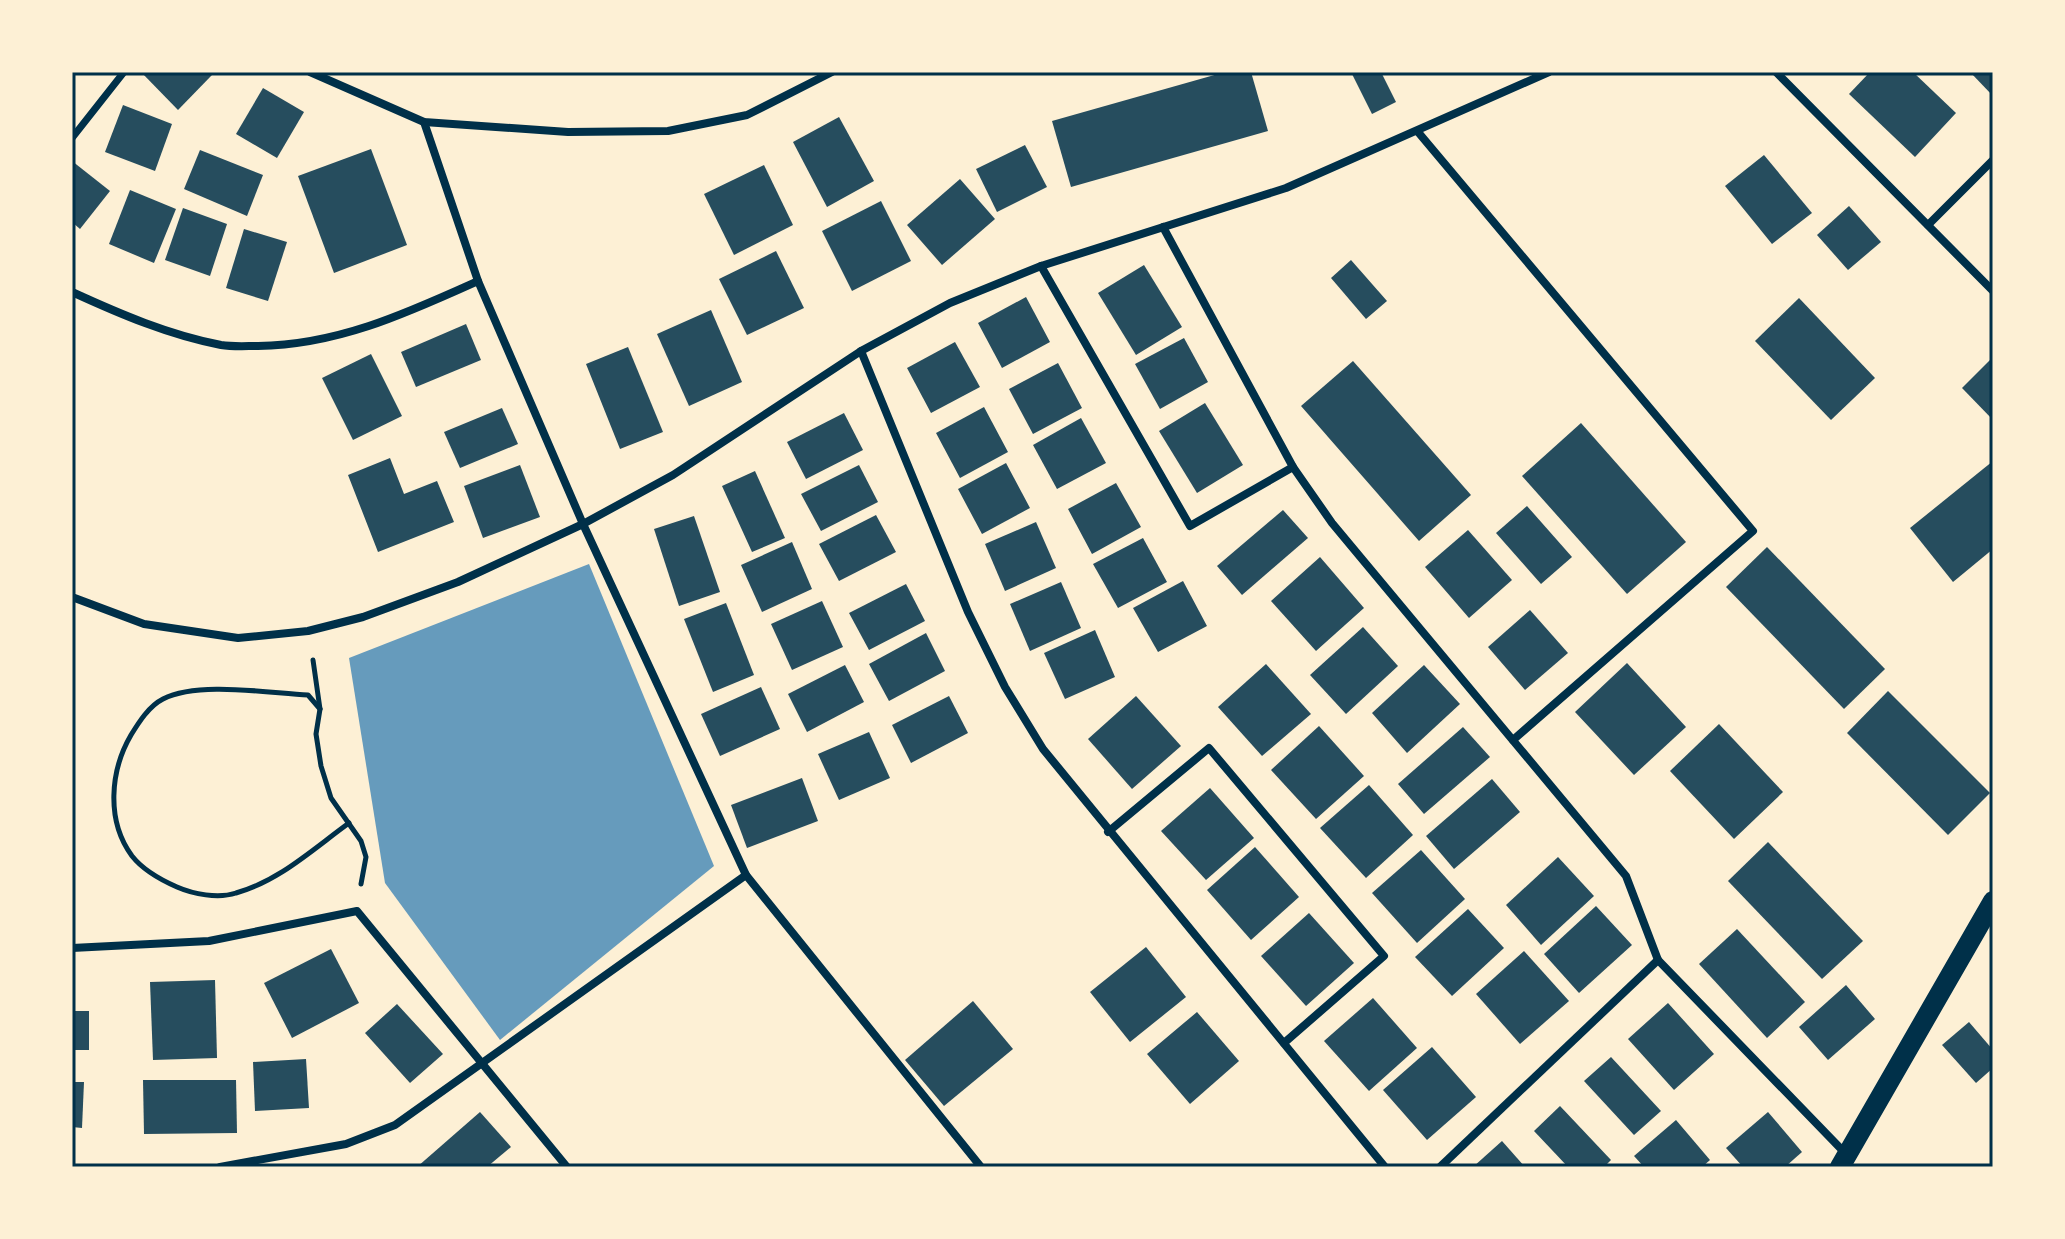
<svg xmlns="http://www.w3.org/2000/svg" width="2065" height="1239" font-family="Manrope,sans-serif">
  <style>
    .water { fill: #669bbc }
    .building { fill: #264d5e }
    .lines { fill: none; stroke-linecap: round; stroke-linejoin: round }
    .path { stroke: #003049; stroke-width: 5 }
    .pedestrian { stroke: #003049; stroke-width: 7 }
    .minor { stroke: #003049; stroke-width: 8 }
    .primary { stroke: #003049; stroke-width: 20 }
    .neatline { fill: none; stroke: #003049; stroke-width: 3 }
  </style>
  <rect width="100%" height="100%" fill="#fdf0d5"/>
  <path class="water" d="M589 564 714 866 500 1040 385 883 349 658Z"/>
  <g class="building">
    <path d="M141 72H209L212 75 178 110Z"/>
    <path d="M1225 72H1251L1268 131 1071 187 1052 121Z"/>
    <path d="M1351 72H1381L1396 102 1372 114Z"/>
    <path d="M1870 72H1913L1956 113 1915 157 1849 94Z"/>
    <path d="M1970 72H1993V96Z"/>
    <path d="M263 88 304 112 277 158 236 134Z"/>
    <path d="M123 105 172 124 155 171 105 152Z"/>
    <path d="M839 117 874 181 827 207 793 142Z"/>
    <path d="M1025 145 1047 187 997 212 976 169Z"/>
    <path d="M371 149 407 245 334 273 298 176Z"/>
    <path d="M200 150 263 175 247 216 184 189Z"/>
    <path d="M1764 155 1812 213 1772 244 1725 186Z"/>
    <path d="M72 161 110 191 80 229 72 222Z"/>
    <path d="M764 165 793 225 734 255 704 194Z"/>
    <path d="M960 179 995 219 942 265 907 225Z"/>
    <path d="M130 190 176 209 154 263 109 244Z"/>
    <path d="M881 201 911 261 852 291 822 231Z"/>
    <path d="M1849 206 1881 242 1848 270 1817 235Z"/>
    <path d="M183 208 227 224 210 276 165 260Z"/>
    <path d="M244 229 287 242 268 301 226 288Z"/>
    <path d="M776 251 804 308 747 335 719 279Z"/>
    <path d="M1351 260 1387 301 1366 319 1331 278Z"/>
    <path d="M1144 265 1182 327 1136 355 1098 293Z"/>
    <path d="M1026 297 1050 342 1002 368 978 323Z"/>
    <path d="M1799 298 1875 378 1831 420 1755 341Z"/>
    <path d="M711 310 742 382 689 406 657 334Z"/>
    <path d="M466 324 481 360 416 387 401 352Z"/>
    <path d="M1184 338 1208 382 1160 409 1135 364Z"/>
    <path d="M955 342 980 387 931 413 907 368Z"/>
    <path d="M628 347 663 432 620 449 586 364Z"/>
    <path d="M371 354 402 416 353 440 322 378Z"/>
    <path d="M1993 357V420L1962 388Z"/>
    <path d="M1353 361 1471 495 1419 541 1301 406Z"/>
    <path d="M1058 363 1082 408 1033 434 1009 389Z"/>
    <path d="M1205 403 1243 465 1197 493 1159 431Z"/>
    <path d="M984 407 1008 452 960 478 936 433Z"/>
    <path d="M502 408 518 444 460 468 444 432Z"/>
    <path d="M844 413 863 450 806 479 787 442Z"/>
    <path d="M1081 418 1106 463 1057 489 1033 445Z"/>
    <path d="M1581 423 1686 542 1627 594 1522 476Z"/>
    <path d="M390 458 404 494 437 481 454 522 378 552 348 475Z"/>
    <path d="M1993 461V549L1953 582 1910 528Z"/>
    <path d="M1006 463 1030 508 982 534 958 489Z"/>
    <path d="M520 465 540 517 483 538 464 486Z"/>
    <path d="M859 465 878 502 821 531 801 494Z"/>
    <path d="M755 471 785 538 752 552 722 486Z"/>
    <path d="M1116 483 1141 527 1092 554 1068 509Z"/>
    <path d="M1527 506 1572 557 1541 584 1496 533Z"/>
    <path d="M1283 510 1308 538 1242 595 1217 566Z"/>
    <path d="M876 515 896 552 839 581 819 544Z"/>
    <path d="M694 516 720 592 679 606 654 529Z"/>
    <path d="M1036 522 1056 568 1005 591 985 544Z"/>
    <path d="M1468 530 1512 580 1469 618 1425 567Z"/>
    <path d="M1143 538 1167 582 1118 608 1093 564Z"/>
    <path d="M792 542 812 589 762 612 741 565Z"/>
    <path d="M1767 547 1885 669 1844 709 1726 587Z"/>
    <path d="M1320 557 1364 608 1316 651 1271 601Z"/>
    <path d="M1183 581 1207 626 1158 652 1133 608Z"/>
    <path d="M1061 582 1081 628 1030 651 1010 604Z"/>
    <path d="M906 584 925 621 869 650 849 613Z"/>
    <path d="M822 601 843 647 792 670 771 624Z"/>
    <path d="M726 603 754 675 713 692 684 619Z"/>
    <path d="M1530 610 1568 653 1525 690 1488 647Z"/>
    <path d="M1363 627 1398 666 1346 714 1310 675Z"/>
    <path d="M1095 630 1115 677 1065 699 1044 653Z"/>
    <path d="M926 633 945 671 889 701 869 664Z"/>
    <path d="M1627 663 1686 727 1634 775 1575 712Z"/>
    <path d="M1266 664 1311 714 1262 756 1218 707Z"/>
    <path d="M845 665 864 702 807 732 788 694Z"/>
    <path d="M1424 665 1460 704 1407 753 1372 713Z"/>
    <path d="M761 687 780 729 720 756 701 714Z"/>
    <path d="M1888 691 1990 793 1948 835 1847 733Z"/>
    <path d="M949 696 968 733 911 763 892 725Z"/>
    <path d="M1136 696 1181 746 1132 789 1088 739Z"/>
    <path d="M1719 724 1783 792 1734 839 1670 771Z"/>
    <path d="M1319 726 1364 776 1316 819 1271 770Z"/>
    <path d="M1463 727 1490 757 1424 814 1398 784Z"/>
    <path d="M869 732 890 778 839 800 818 754Z"/>
    <path d="M802 778 818 821 747 848 731 805Z"/>
    <path d="M1492 779 1520 812 1454 869 1426 836Z"/>
    <path d="M1369 785 1413 835 1366 878 1320 828Z"/>
    <path d="M1210 788 1254 838 1206 880 1161 831Z"/>
    <path d="M1768 842 1863 941 1822 979 1728 881Z"/>
    <path d="M1255 847 1299 897 1251 940 1207 890Z"/>
    <path d="M1421 850 1465 899 1417 943 1372 893Z"/>
    <path d="M1558 857 1594 896 1541 945 1506 905Z"/>
    <path d="M1596 906 1632 945 1579 993 1544 954Z"/>
    <path d="M1468 909 1504 948 1452 996 1415 957Z"/>
    <path d="M1309 913 1354 963 1306 1006 1261 956Z"/>
    <path d="M1737 929 1805 1002 1767 1038 1699 964Z"/>
    <path d="M1146 947 1186 997 1130 1042 1090 992Z"/>
    <path d="M331 949 359 1003 292 1038 264 983Z"/>
    <path d="M1524 951 1569 1001 1520 1044 1476 994Z"/>
    <path d="M215 980 217 1058 153 1060 150 982Z"/>
    <path d="M1846 985 1875 1019 1828 1060 1799 1027Z"/>
    <path d="M1373 998 1417 1048 1369 1091 1324 1041Z"/>
    <path d="M973 1001 1013 1049 944 1106 905 1060Z"/>
    <path d="M1668 1003 1714 1054 1674 1090 1628 1039Z"/>
    <path d="M397 1004 443 1054 410 1083 365 1033Z"/>
    <rect x="72" y="1011" width="17" height="39"/>
    <path d="M1197 1012 1239 1061 1190 1104 1147 1054Z"/>
    <path d="M1969 1022 1993 1050V1068L1976 1083 1942 1045Z"/>
    <path d="M1432 1047 1476 1097 1427 1140 1383 1090Z"/>
    <path d="M1611 1057 1661 1111 1634 1135 1584 1081Z"/>
    <path d="M306 1059 309 1108 255 1111 253 1062Z"/>
    <path d="M143 1080H236L237 1133 144 1134Z"/>
    <path d="M72 1082H84L82 1128 72 1127Z"/>
    <path d="M1560 1106 1611 1160 1604 1167H1568L1534 1131Z"/>
    <path d="M480 1112 511 1147 487 1167H417Z"/>
    <path d="M1768 1112 1802 1152 1785 1167H1743L1726 1148Z"/>
    <path d="M1676 1120 1710 1160 1702 1167H1644L1634 1156Z"/>
    <path d="M1502 1141 1525 1167H1473Z"/>
  </g>
  <g class="lines">
    <g class="path">
      <path d="M313 660 320 709 316 734 321 766 331 798 361 841 366 857 361 884"/>
      <path d="M320 709 308 695C268 693 198 681 163 699 149 706 139 722 131 735 110 771 106 821 132 856 143 870 161 880 177 887 193 894 218 899 236 893 279 881 313 849 349 823"/>
    </g>
    <path class="pedestrian" d="M72 138 124 72"/>
    <g class="minor">
      <path d="M310 72 424 122 568 132 668 131 747 115 832 72"/>
      <path d="M1776 72 1993 291"/>
      <path d="M424 122 478 281 583 524 746 875 981 1167"/>
      <path d="M1418 132 1753 531 1513 740"/>
      <path d="M1928 225 1993 160"/>
      <path d="M1163 227 1293 467 1332 523 1626 876 1658 960 1845 1153"/>
      <path d="M1041 266 1190 526 1293 467"/>
      <path d="M72 292C120 314 169 335 221 345 233 347 246 346 258 346 338 345 407 313 478 281"/>
      <path d="M861 351 968 612 1005 687 1043 749 1385 1167"/>
      <path d="M72 597 144 624 238 638 308 631 363 617 458 582 583 524 673 475 861 351 950 303 1041 266 1286 188 1549 72"/>
      <path d="M1108 832 1209 748 1384 956 1284 1043"/>
      <path d="M72 948 209 941 357 911 567 1167"/>
      <path d="M220 1167 346 1144 395 1125 746 875"/>
      <path d="M1440 1167 1658 960"/>
    </g>
    <path class="primary" d="M1840 1167 1993 901"/>
  </g>
  <rect width="2065" height="1239" fill="none" stroke="#fdf0d5" stroke-width="148"/>
  <rect x="74" y="74" width="1917" height="1091" class="neatline"/>
</svg>
